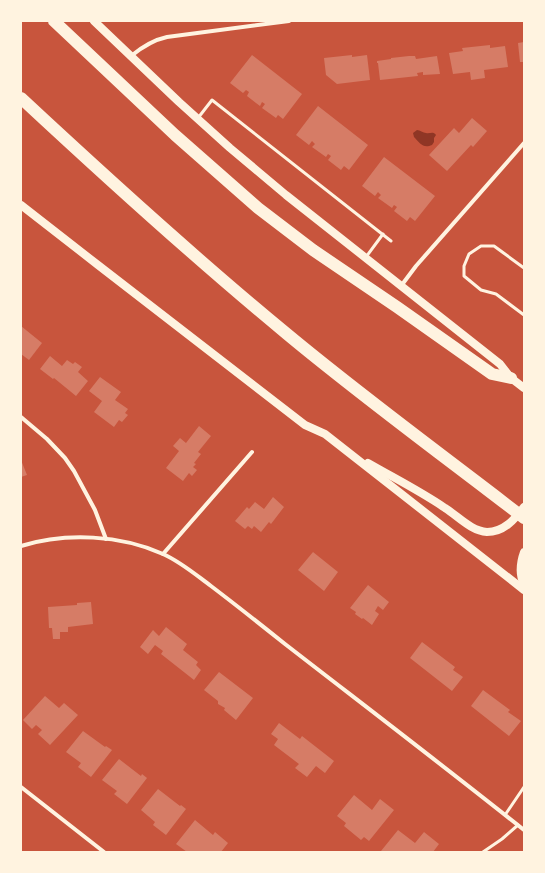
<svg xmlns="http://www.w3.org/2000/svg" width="545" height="873" font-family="'Public Sans',sans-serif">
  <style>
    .water { fill: #8f3625 }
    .building { fill: #d67c66 }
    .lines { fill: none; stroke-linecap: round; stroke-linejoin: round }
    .service { stroke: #fff3e0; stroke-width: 3 }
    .minor { stroke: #fff3e0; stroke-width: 4 }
    .secondary { stroke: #fff3e0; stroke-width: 8 }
    .motorway { stroke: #fff3e0; stroke-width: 12 }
  </style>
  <rect width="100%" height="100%" fill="#c8553d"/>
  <path class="water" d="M417 130C420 130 423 133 426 133 430 134 433 131 436 135L434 138V142L432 145C423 149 420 143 414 137L413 133Z"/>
  <g class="building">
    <path d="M524 42V62H520L518 43Z"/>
    <path d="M490 45V48L505 46 508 67 484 70 485 78 471 80 470 72 453 74 449 53 463 51 462 48Z"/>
    <path d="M252 55 302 94 283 119 278 115 276 118 262 108 265 104 262 102 260 106 247 96 249 92 246 90 243 93 230 83Z"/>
    <path d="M352 55V57L367 55 370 80 337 84 326 75 324 58Z"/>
    <path d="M409 56H415L416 59 437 56 440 74 423 75V72L417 73 418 76 380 80 378 63H377V61L391 59V58Z"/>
    <path d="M318 106 368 145 349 170 344 166 341 170 328 160 331 156 328 154 326 157 312 147 315 144 312 141 309 145 296 135Z"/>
    <path d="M472 118 487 131 473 147 471 145 447 171 429 155 454 128 459 133Z"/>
    <path d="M384 157 435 196 415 221 410 217 407 221 394 211 397 207 394 205 392 208 378 198 381 195 378 192 375 196 362 186Z"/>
    <path d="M21 326 42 343 29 360 21 354Z"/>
    <path d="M50 356 62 366 67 360 73 364 75 362 82 367 78 372 88 381 76 396 54 378 53 379 40 369Z"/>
    <path d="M100 377 121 392 115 400 128 409 125 413 128 415 122 422 119 420 114 427 94 412 102 401 89 391Z"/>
    <path d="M199 426 211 436 198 452 201 454 194 463 196 464 193 467 197 470 192 476 189 473 183 481 166 468 179 451 173 446 180 438 186 443Z"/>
    <path d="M21 460 27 475 21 477Z"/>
    <path d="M273 497 284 507 271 524 269 522 261 532 254 526 252 529 248 526 245 529 235 521 247 507 249 509 255 502 264 509Z"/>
    <path d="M313 552 338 572 324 591 298 570Z"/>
    <path d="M368 585 389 602 383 610 378 606 375 611 379 614 372 625 363 618 362 619 355 614 356 612 350 608Z"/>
    <path d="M91 602 93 624 68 627V632H60V639H53L52 628H49L48 607 77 605V603Z"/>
    <path d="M166 627 187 644 183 650 198 662 196 665 201 670 194 680 161 654 163 651 155 645 148 654 140 647 153 630 159 636Z"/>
    <path d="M422 642 455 667 453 670 463 677 452 691 410 658Z"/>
    <path d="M219 672 253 698 236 720 224 710 225 708 218 704V701L204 690Z"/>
    <path d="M483 690 510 710 508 712 521 721 509 736 471 706Z"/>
    <path d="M45 696 59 708 64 703 78 715 50 745 38 734 42 730 36 725 32 729 23 720Z"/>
    <path d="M279 723 300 739 302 736 334 761 325 773 316 766 307 777 295 768 299 764 274 745 278 739 271 734Z"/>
    <path d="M83 731 105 747 106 746 112 750 91 777 78 767 81 763 66 752Z"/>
    <path d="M119 759 141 776 142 774 147 778 127 804 114 794 117 791 102 780Z"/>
    <path d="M158 789 180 806 181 805 186 809 166 835 153 825 155 822 141 810Z"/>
    <path d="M354 795 372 810 380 799 394 810 369 841 364 837 361 840 344 826 346 823 337 816Z"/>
    <path d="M195 820 213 835 215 832 228 843 221 852H187L176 844Z"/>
    <path d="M398 830 415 843 424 832 439 844 433 852H383L381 851Z"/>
  </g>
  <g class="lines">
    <g class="service">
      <path d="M198 118 212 100 391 241"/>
      <path d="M366 257 383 234"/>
      <path d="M524 268 494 246H481L469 254 464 266V276L481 290 496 294 524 315"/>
      <path d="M505 815 524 787"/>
      <path d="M483 852 502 839 518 825"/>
    </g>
    <g class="minor">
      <path d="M131 56C142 47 153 40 167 37L289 21"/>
      <path d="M401 286 416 266 524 143"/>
      <path d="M21 417 47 439 65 458 74 471 95 510 106 539"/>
      <path d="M21 546C66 532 121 535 163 554 181 562 196 575 211 586 236 605 260 624 285 644 365 706 445 767 524 830"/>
      <path d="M163 554 252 452"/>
      <path d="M21 787 104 852"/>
    </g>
    <g class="secondary">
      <path d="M94 21 179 102 230 148 286 195 500 364 511 378 524 388"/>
      <path d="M21 205 98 265 305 425 325 434 524 590"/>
      <path d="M368 463C394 478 420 491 445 508 458 516 471 531 487 532 504 532 515 519 524 507"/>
      <path d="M524 552C520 563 519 574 524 585"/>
    </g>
    <g class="motorway">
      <path d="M54 21 175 135 258 208 313 250 397 307 492 374 511 378"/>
      <path d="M21 98C108 179 196 259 287 334 364 398 445 457 524 518"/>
    </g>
  </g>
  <rect width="545" height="873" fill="none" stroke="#fff3e0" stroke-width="44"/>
</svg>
